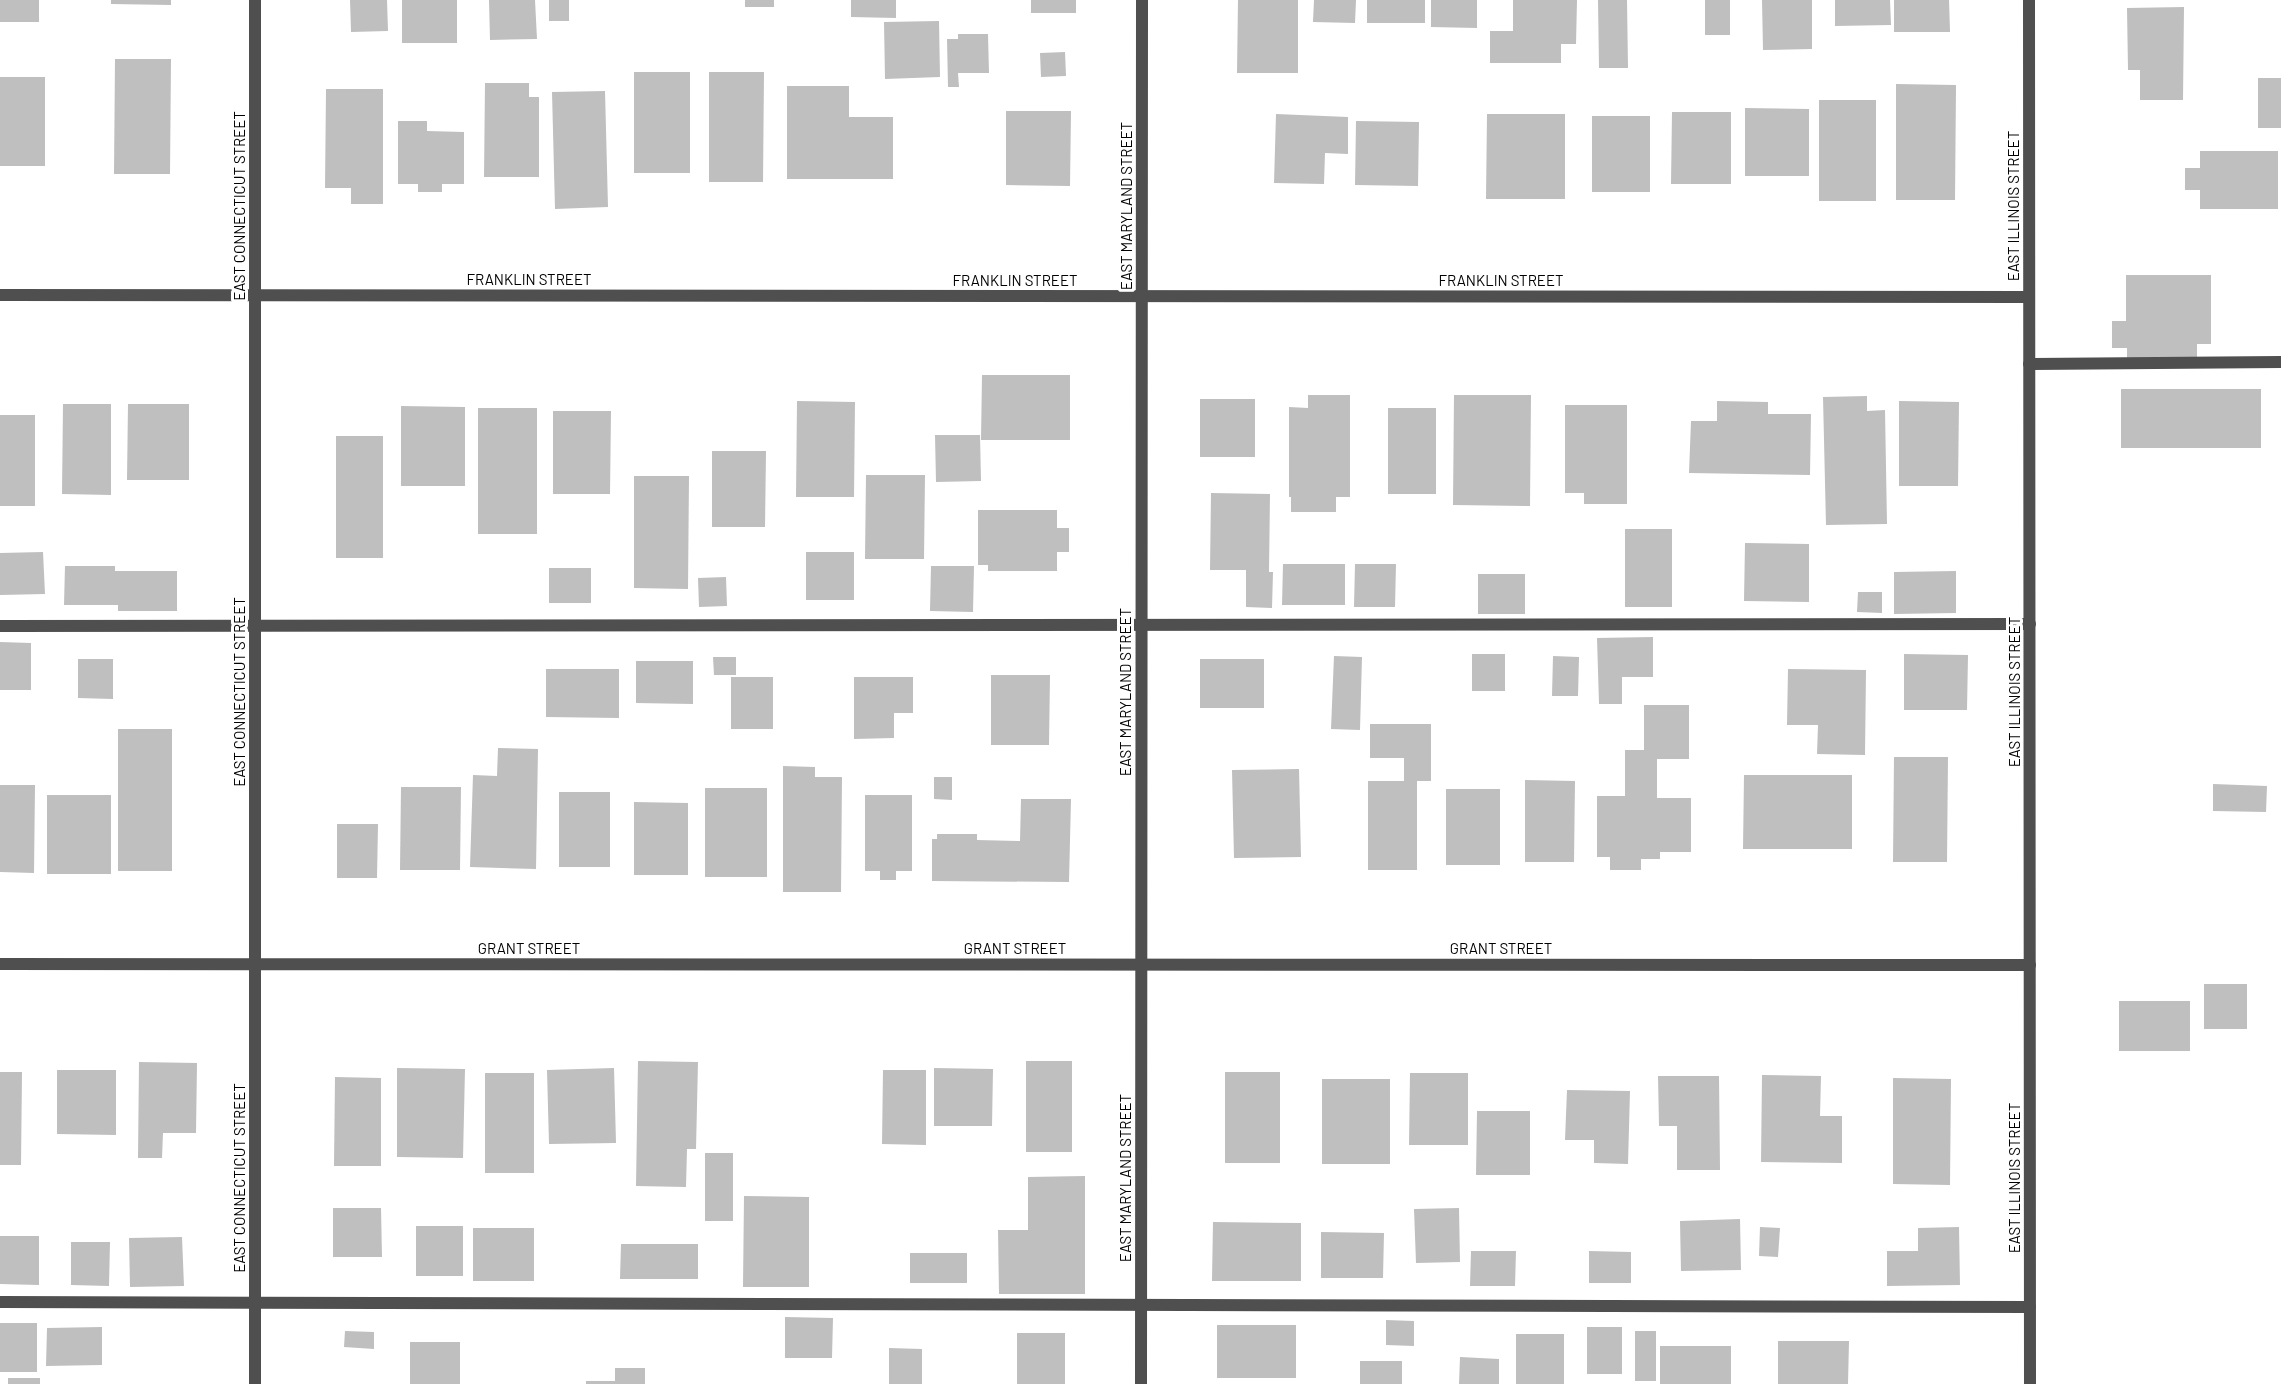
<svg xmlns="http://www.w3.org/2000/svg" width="2281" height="1384" font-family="Barlow,sans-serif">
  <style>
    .building { fill: #bfbfbf }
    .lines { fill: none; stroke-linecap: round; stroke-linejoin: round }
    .service { stroke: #4f4f4f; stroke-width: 12 }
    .minor { stroke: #4f4f4f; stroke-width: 12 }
    .labels { text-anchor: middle; stroke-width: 6; stroke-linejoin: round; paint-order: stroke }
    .street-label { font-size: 15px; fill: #000; stroke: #fff }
  </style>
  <rect width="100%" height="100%" fill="#fff"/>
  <g class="building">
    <rect x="0" y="0" width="39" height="22"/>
    <path d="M111 0H171V5L111 4Z"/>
    <path d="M350 0H387L388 31 351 32Z"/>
    <rect x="402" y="0" width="55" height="43"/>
    <path d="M489 0H535L537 39 490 40Z"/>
    <rect x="549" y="0" width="20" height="21"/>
    <rect x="745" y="0" width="29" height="7"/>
    <path d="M851 0H896V18L851 17Z"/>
    <rect x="1031" y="0" width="45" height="13"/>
    <path d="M1238 0H1298V73H1237Z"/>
    <path d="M1314 0H1356L1355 23 1313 22Z"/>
    <rect x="1367" y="0" width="58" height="23"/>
    <path d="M1431 0H1477V28L1431 27Z"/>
    <path d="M1513 0H1577L1576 44H1561V63H1490V31H1513Z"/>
    <path d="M1598 0H1627L1628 68H1599Z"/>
    <rect x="1705" y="0" width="25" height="35"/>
    <path d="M1762 0H1812V49L1763 50Z"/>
    <path d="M1835 0H1890L1891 25 1835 26Z"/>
    <path d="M1894 0H1949L1950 32H1894Z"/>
    <path d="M2184 7 2183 100H2140V70H2128L2127 8Z"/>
    <path d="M939 21 940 77 885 79 884 22Z"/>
    <path d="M958 34H988L989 73H958L959 87H948L947 39H958Z"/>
    <path d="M1065 52 1066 76 1041 77 1040 53Z"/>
    <path d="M115 59H171L170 174H114Z"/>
    <rect x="634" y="72" width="56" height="101"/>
    <path d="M709 72H764L763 182H709Z"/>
    <rect x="0" y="77" width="45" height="89"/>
    <rect x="2258" y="78" width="23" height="50"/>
    <path d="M485 83H529V97H539V177H484Z"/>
    <path d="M1896 84 1956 85 1955 200H1896Z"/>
    <path d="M787 86H849V117H893V179H787Z"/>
    <path d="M326 89H383V204H351V188H325Z"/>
    <path d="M605 91 608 207 555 209 552 92Z"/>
    <rect x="1819" y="100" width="57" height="101"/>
    <path d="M1745 108 1809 109V176H1745Z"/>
    <path d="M1006 111H1071L1070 186 1006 185Z"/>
    <path d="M1672 112H1731V184H1671Z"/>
    <path d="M1276 114 1348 117V154L1325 153 1324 184 1274 183Z"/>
    <path d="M1487 114H1565V199H1486Z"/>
    <rect x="1592" y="116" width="58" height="76"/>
    <path d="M398 121H427V131L464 132V184H442V192H418V184H398Z"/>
    <path d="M1356 121 1419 122 1418 186 1355 185Z"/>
    <path d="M2200 151H2278V209H2200V190H2185V168H2200Z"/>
    <path d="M2126 275H2211V344H2197V360H2127V348H2112V321H2126Z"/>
    <path d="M982 375H1070V440H981Z"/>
    <rect x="2121" y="389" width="140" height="59"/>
    <path d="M1308 395H1350V497H1336V512H1291V497H1289V407L1308 408Z"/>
    <path d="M1454 395H1531L1530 506 1453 505Z"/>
    <path d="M1867 396V411L1885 410 1887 524 1826 525 1823 397Z"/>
    <rect x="1200" y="399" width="55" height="58"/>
    <path d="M797 401 855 402 854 497H796Z"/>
    <path d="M1717 401 1768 402V414H1811L1810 475 1689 473 1691 421H1717Z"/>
    <path d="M1899 401 1959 402 1958 486H1899Z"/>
    <path d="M63 404H111V495L62 494Z"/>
    <path d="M128 404H189V480H127Z"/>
    <path d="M1565 405H1627V504H1584V493H1565Z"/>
    <path d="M401 406 465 407V486H401Z"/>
    <rect x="478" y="408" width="59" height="126"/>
    <rect x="1388" y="408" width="48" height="86"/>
    <path d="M553 411H611L610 494H553Z"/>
    <rect x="0" y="415" width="35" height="91"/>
    <path d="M935 435H980L981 481 936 482Z"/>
    <rect x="336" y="436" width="47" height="122"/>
    <path d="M712 451H766L765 527H712Z"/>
    <path d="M866 475H925L924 559H865Z"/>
    <path d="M634 476H689L688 589 634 588Z"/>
    <path d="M1211 493 1270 494 1269 572H1273L1272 608 1246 607V570H1210Z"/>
    <path d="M978 510H1057V528H1069V552H1057V571H988V565H978Z"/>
    <rect x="1625" y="529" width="47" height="78"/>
    <path d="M1745 543 1809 544V602L1744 601Z"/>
    <path d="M43 552 45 594 0 595V553Z"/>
    <rect x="806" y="552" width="48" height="48"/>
    <path d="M1283 564H1345V605H1282Z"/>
    <path d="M1355 564H1396L1395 607H1354Z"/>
    <path d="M65 566H115V571H177V611H118V605H64Z"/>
    <path d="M931 566H974L973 612 930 611Z"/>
    <rect x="549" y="568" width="42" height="35"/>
    <path d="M1956 571V613L1894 614V572Z"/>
    <rect x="1478" y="574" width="47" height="40"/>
    <path d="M726 577 727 606 699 607 698 578Z"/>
    <path d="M1858 592H1882V613L1857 612Z"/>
    <path d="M1653 637V677H1622V704H1599L1597 638Z"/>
    <path d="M0 642 31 643V690H0Z"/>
    <rect x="1472" y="654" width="33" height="37"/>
    <path d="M1904 654 1968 655 1967 710H1904Z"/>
    <path d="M1334 656 1362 657 1360 730 1331 729Z"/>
    <path d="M1553 656 1579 657 1578 696H1552Z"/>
    <path d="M713 657H736V675H714Z"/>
    <path d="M78 659H113V699L78 698Z"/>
    <rect x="1200" y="659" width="64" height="49"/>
    <path d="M636 661H693V704L636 703Z"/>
    <path d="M546 669H619V718L546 717Z"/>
    <path d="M1788 669 1866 670 1865 755 1817 754 1818 725H1787Z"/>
    <path d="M991 675H1050L1049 745H991Z"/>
    <rect x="731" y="677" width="42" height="52"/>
    <path d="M854 677H913V713H894V738L854 739Z"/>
    <path d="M1644 705H1689V759H1657V798H1691V852H1660V859H1641V870H1610V857H1597V796H1625V750H1644Z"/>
    <path d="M1370 724H1431V781H1417V870H1368V781H1404V758H1370Z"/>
    <rect x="118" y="729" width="54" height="142"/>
    <path d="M498 748 538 749 536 869 470 867 473 775 497 776Z"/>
    <path d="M1894 757H1948L1947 862H1893Z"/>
    <path d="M783 766 815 767V777H842L841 892H783Z"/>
    <path d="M1299 769 1301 857 1234 858 1232 770Z"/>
    <path d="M1744 775H1852V849H1743Z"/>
    <path d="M934 777H952V800L934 799Z"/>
    <path d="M1525 780 1575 781 1574 862H1525Z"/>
    <path d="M2213 784 2267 786 2266 812 2213 811Z"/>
    <path d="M0 785H35L34 873 0 872Z"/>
    <path d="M401 787H461L460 870H400Z"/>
    <rect x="705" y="788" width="62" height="89"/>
    <rect x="1446" y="789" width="54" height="76"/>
    <rect x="559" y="792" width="51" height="75"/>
    <rect x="47" y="795" width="64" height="79"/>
    <path d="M865 795H912V871H896V880H880V871H865Z"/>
    <path d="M1021 799H1071L1069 882 932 881V839H937V834H977V840L1020 841Z"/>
    <path d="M634 802 688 803V875H634Z"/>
    <path d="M337 824H378L377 878H337Z"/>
    <rect x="2204" y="984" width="43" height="45"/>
    <rect x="2119" y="1001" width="71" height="50"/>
    <path d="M638 1061 698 1062 696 1149H687L686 1187 636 1186Z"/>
    <rect x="1026" y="1061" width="46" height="91"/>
    <path d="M139 1062 197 1063 196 1133H163L162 1158H138Z"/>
    <path d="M397 1068 465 1069 463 1158 397 1157Z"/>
    <path d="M614 1068 616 1143 549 1144 547 1070Z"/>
    <path d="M934 1068 993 1069 992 1126H934Z"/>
    <path d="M57 1070H116V1135L57 1134Z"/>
    <path d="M883 1070H926V1145L882 1144Z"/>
    <path d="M0 1072H22L21 1165H0Z"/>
    <rect x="1225" y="1072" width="55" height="91"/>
    <rect x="485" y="1073" width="49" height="100"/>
    <path d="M1410 1073H1468V1145H1409Z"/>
    <path d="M1762 1075 1821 1076 1820 1116H1842V1163L1761 1162Z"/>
    <path d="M1658 1076H1719L1720 1170H1677V1126H1659Z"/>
    <path d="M335 1077 381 1078V1166H334Z"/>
    <path d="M1893 1078 1951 1079 1950 1185 1893 1184Z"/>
    <rect x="1322" y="1079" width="68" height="85"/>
    <path d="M1567 1090 1630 1091 1628 1164 1594 1163V1140H1565Z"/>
    <path d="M1477 1111H1530V1175H1476Z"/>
    <rect x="705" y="1153" width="28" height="68"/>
    <path d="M1085 1176V1294H999L998 1230H1028V1177Z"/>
    <path d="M744 1196 809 1197V1287H743Z"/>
    <path d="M333 1208H381L382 1257H333Z"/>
    <path d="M1459 1208 1460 1262 1416 1263 1414 1209Z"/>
    <path d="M1740 1219 1741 1270 1681 1271 1680 1221Z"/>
    <path d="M1213 1222 1301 1223V1281H1212Z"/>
    <rect x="416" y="1226" width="47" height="50"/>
    <path d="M1760 1227 1780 1228 1778 1257 1759 1256Z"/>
    <path d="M1959 1227 1960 1285 1887 1286V1251H1918V1228Z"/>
    <rect x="473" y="1228" width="61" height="53"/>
    <path d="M1321 1232 1384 1233 1383 1278H1321Z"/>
    <path d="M0 1236H39V1285L0 1284Z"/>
    <path d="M182 1237 184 1286 130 1287 129 1238Z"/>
    <path d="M71 1242H110L109 1286 71 1285Z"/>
    <path d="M621 1244H698V1279H620Z"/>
    <path d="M1471 1251H1516L1515 1286H1470Z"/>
    <path d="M1589 1251 1631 1252V1283H1589Z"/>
    <rect x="910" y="1253" width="57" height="30"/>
    <path d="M785 1317 833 1318 832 1358H785Z"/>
    <path d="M1386 1320 1414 1321V1346L1386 1345Z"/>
    <rect x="0" y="1323" width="37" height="49"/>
    <rect x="1217" y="1325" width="79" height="53"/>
    <path d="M102 1327V1365L46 1366 47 1328Z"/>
    <rect x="1587" y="1327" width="35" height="47"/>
    <path d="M345 1331 374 1332V1349L344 1347Z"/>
    <rect x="1635" y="1331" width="21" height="50"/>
    <rect x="1017" y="1333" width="48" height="51"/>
    <rect x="1516" y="1334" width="48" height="50"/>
    <path d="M1778 1341H1849L1848 1384H1778Z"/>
    <rect x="410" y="1342" width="50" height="42"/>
    <rect x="1660" y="1346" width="71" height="38"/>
    <path d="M889 1348 922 1349V1384H889Z"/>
    <path d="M1460 1357 1499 1359V1384H1459Z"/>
    <rect x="1360" y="1361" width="42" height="23"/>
    <path d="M615 1368H645V1384H586V1381H615Z"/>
    <rect x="8" y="1378" width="32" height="6"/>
  </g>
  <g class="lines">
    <g class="service">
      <path d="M2029 364 2281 362"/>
      <path d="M0 626 2030 624"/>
      <path d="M0 1302 2030 1307"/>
    </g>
    <g class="minor">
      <path d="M2029 0 2030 1384"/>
      <path d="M0 295 2029 297"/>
      <path d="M0 964 2030 965"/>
      <path d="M255 1384V0"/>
      <path d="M1141 1384 1142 0"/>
    </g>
  </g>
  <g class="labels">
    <g class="street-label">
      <text transform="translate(240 206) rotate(-90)" y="5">EAST CONNECTICUT STREET</text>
      <text transform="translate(1127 206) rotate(-90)" y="5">EAST MARYLAND STREET</text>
      <text transform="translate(2014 206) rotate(-90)" y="5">EAST ILLINOIS STREET</text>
      <text x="529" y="285">FRANKLIN STREET</text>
      <text x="1015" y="286">FRANKLIN STREET</text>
      <text x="1501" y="286">FRANKLIN STREET</text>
      <text transform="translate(240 692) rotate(-90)" y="5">EAST CONNECTICUT STREET</text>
      <text transform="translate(1126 692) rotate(-90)" y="5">EAST MARYLAND STREET</text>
      <text transform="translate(2015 692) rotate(-90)" y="5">EAST ILLINOIS STREET</text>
      <text x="529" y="954">GRANT STREET</text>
      <text x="1015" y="954">GRANT STREET</text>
      <text x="1501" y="954">GRANT STREET</text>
      <text transform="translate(240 1178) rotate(-90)" y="5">EAST CONNECTICUT STREET</text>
      <text transform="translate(1126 1178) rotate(-90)" y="5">EAST MARYLAND STREET</text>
      <text transform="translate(2015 1178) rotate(-90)" y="5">EAST ILLINOIS STREET</text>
    </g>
  </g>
</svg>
